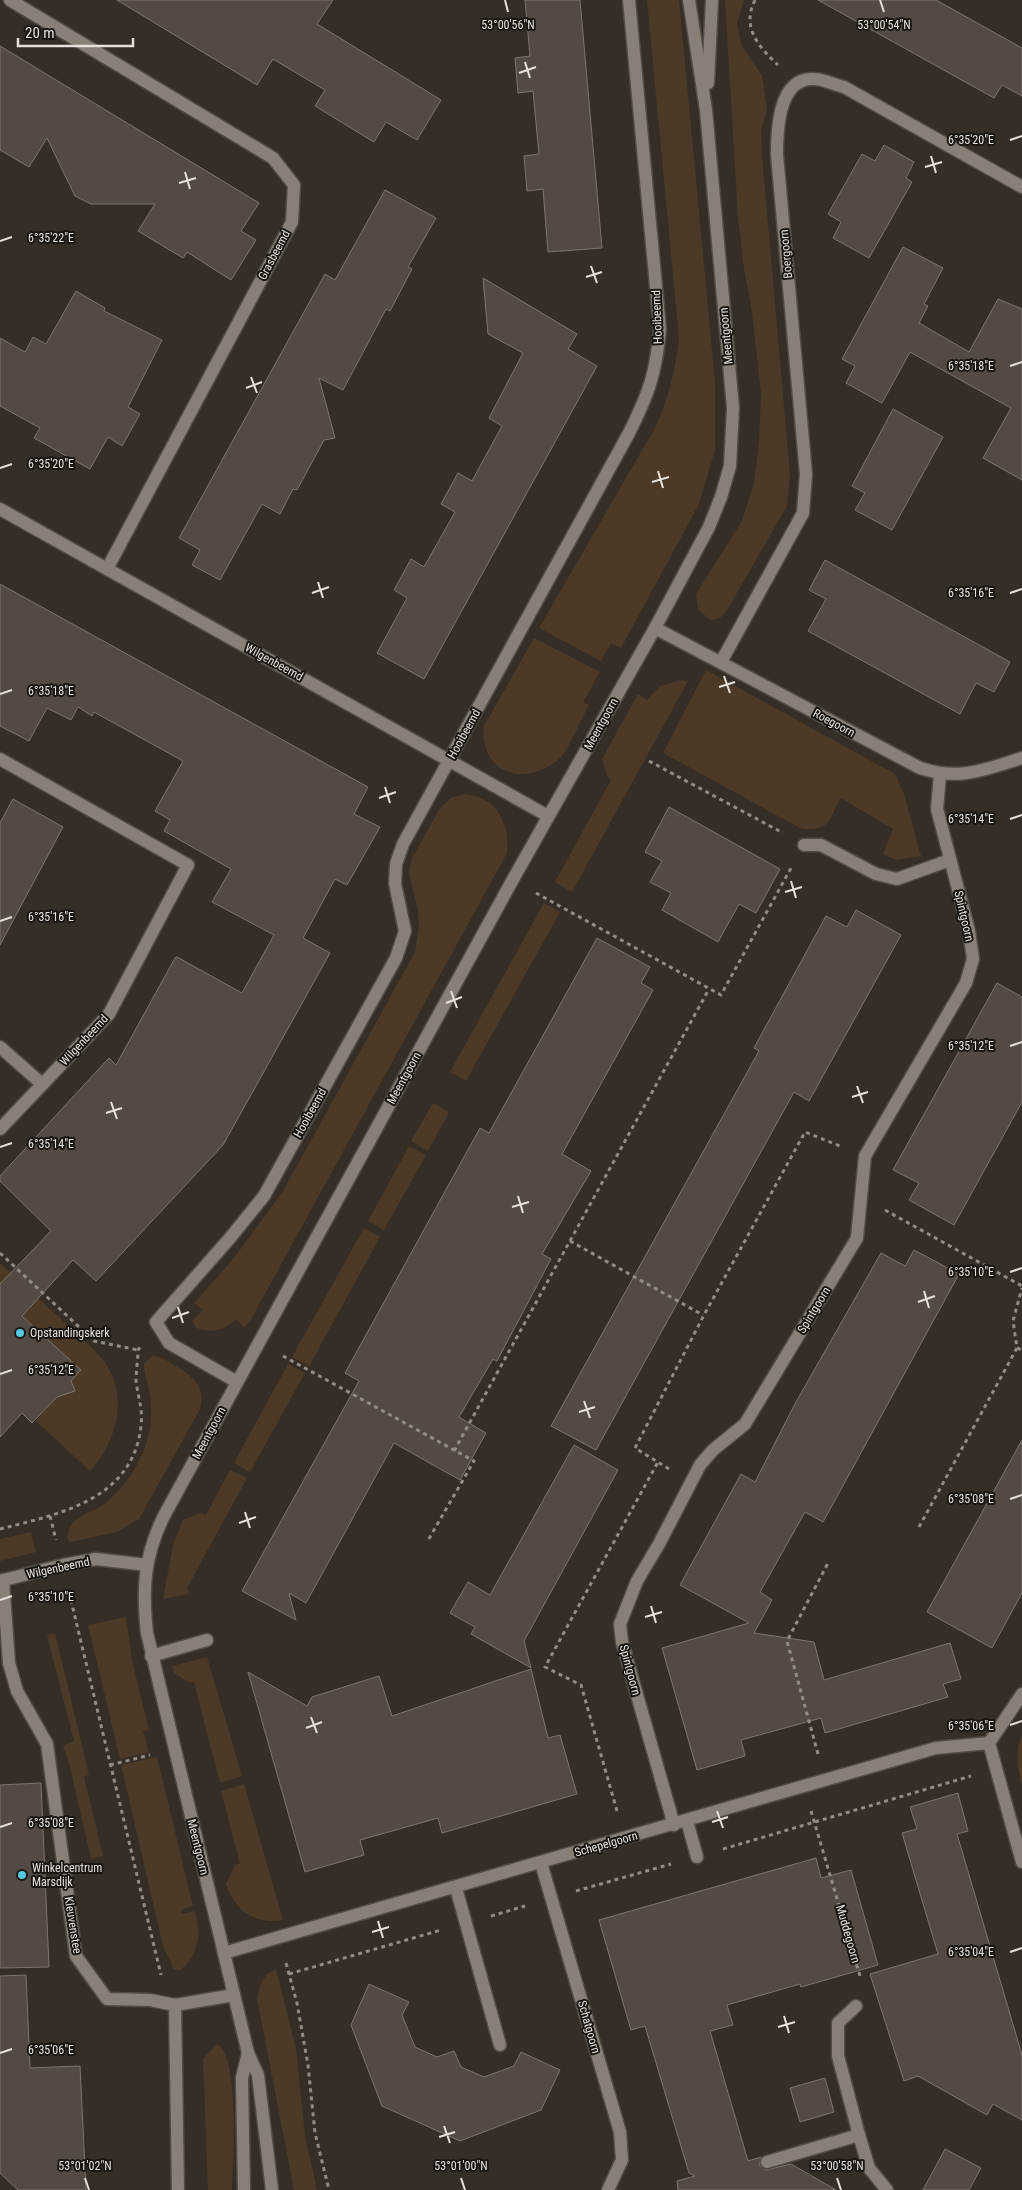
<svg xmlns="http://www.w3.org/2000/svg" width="1022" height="2190" font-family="'Roboto Condensed',sans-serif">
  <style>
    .green { fill: #4c3a27 }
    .building { fill: #534b43; stroke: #7e766d }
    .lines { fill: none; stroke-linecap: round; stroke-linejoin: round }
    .minor-casing { stroke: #504b44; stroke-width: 15 }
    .path { stroke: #928c86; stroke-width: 3; stroke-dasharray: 4 4; stroke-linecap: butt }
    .minor { stroke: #888077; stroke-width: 12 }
    .ticks { fill: none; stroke: #e5e0dc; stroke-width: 2 }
    .poi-dot { fill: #57c9e3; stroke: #1a1713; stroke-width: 2 }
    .labels { text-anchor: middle; stroke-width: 4; stroke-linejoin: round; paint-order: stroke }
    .street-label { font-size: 12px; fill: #e5e0dc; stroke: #1a1713 }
    .poi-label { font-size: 12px; fill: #e5e0dc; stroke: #1a1713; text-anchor: start }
    .ticks-label { font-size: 12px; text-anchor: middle; fill: #e5e0dc; stroke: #1a1713; stroke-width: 4; stroke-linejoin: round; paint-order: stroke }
  </style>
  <rect width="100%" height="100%" fill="#352e27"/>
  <g class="green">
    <path d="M647 0H679L715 382V450L699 504 621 648 611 643 601 661 539 628 655 428C669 397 675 372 679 338Z"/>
    <path d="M725 0H744L737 23 742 46 762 76 767 110 761 130 762 155 790 475 787 506 727 610 720 618 710 620 698 609 696 594 742 521 754 483 759 443 761 393 752 312 744 269 738 217Z"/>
    <path d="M534 638 600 672 583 702 589 705C581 719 570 748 559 759 526 788 479 774 484 726Z"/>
    <path d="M706 670 895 774 904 794 921 856 897 860 883 854 893 829 841 798C828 819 832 831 802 829L663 753Z"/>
    <path d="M681 680 688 681 572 892 555 882 611 780 607 776 602 759 638 694 647 700 660 686Z"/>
    <path d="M465 794C497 797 510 824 507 853L250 1321 244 1328 236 1319C224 1331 212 1333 196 1328L192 1321 203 1310 194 1303 234 1258 283 1191 415 952 419 926 418 911 409 872 412 858 440 808 451 798Z"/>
    <path d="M544 903 560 912 466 1081 450 1072Z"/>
    <path d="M433 1103 449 1112 428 1151 411 1141Z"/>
    <path d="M409 1146 426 1155 384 1230 368 1221Z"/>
    <path d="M364 1228 380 1237 309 1366 292 1357Z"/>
    <path d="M0 1263C21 1282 41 1301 62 1320 75 1333 91 1345 103 1360 130 1395 117 1441 90 1471L36 1421 81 1370 0 1295Z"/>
    <path d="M152 1356C160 1355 167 1361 174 1365 192 1376 206 1385 200 1409L139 1519 117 1532 70 1542 67 1537 70 1526C79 1514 97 1511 108 1501 135 1477 153 1442 151 1406 151 1392 144 1377 144 1364Z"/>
    <path d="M288 1364 305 1373 250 1472 234 1463Z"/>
    <path d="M230 1470 247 1478 187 1588 189 1594 163 1599 173 1545 183 1520 201 1513 206 1515Z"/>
    <path d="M31 1532 36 1552 0 1561V1539Z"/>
    <path d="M126 1617 132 1660 149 1730 143 1731 149 1752 120 1759 88 1625Z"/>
    <path d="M55 1633 89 1775 84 1777 103 1856 91 1859 69 1763 63 1746 74 1741 47 1635Z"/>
    <path d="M207 1657 242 1776 220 1783 194 1682 190 1683 174 1673 172 1666Z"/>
    <path d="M1022 1735V1784C1017 1768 1015 1751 1022 1735Z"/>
    <path d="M157 1757 193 1906 180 1910 182 1914 195 1911C201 1934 200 1954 180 1970L174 1969 163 1946 121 1765Z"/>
    <path d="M244 1784 283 1920C255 1925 235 1911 226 1884L235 1865 240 1863 221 1791Z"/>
    <path d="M276 1969 296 2048 305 2135 317 2190H294L257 1998C260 1985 263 1974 276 1969Z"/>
    <path d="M217 2044C240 2056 233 2163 232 2190H208L203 2059Z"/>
  </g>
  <g class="building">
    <path d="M117 0H333L317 24 441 100 417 140 386 122 374 142 315 106 325 90 273 59 257 85Z"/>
    <path d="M525 0H580L602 248 548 252 543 189 527 191 524 156 539 154 533 91 518 93 515 58 530 56Z"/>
    <path d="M818 0H936L1022 48V96L1002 85 994 98Z"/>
    <path d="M0 46 259 203 241 231 256 240 231 280 187 252 183 258 138 231 155 204H91L75 196 47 138 29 167 0 150Z"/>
    <path d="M884 145 914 162 906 178 912 182 869 258 833 238 841 222 828 214 862 154 875 161Z"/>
    <path d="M385 190 436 218 408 267 412 269 390 311 386 309 343 390 319 378 335 438 324 440 297 490 293 489 280 514 262 504 220 580 192 565 200 550 179 538 325 274 335 280Z"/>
    <path d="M903 247 943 268 924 304 928 306 919 323 969 352 998 299 1022 309V480L983 458 1011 408 910 352 882 403 846 383 855 366 842 359Z"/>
    <path d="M483 278 577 334 568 349 597 366 424 679 377 653 407 598 394 590 411 559 424 567 455 512 441 504 458 473 472 481 502 426 489 418 523 353 488 334Z"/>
    <path d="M76 291 105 308 104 311 162 340 128 407 140 414 122 446 108 437 90 469 34 438 40 428 0 406V338L25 352 33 337 46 344Z"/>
    <path d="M893 409 943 437 892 530 855 510 865 493 852 486Z"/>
    <path d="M825 560 1010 662 994 692 976 683 960 714 808 631 826 599 809 590Z"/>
    <path d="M0 584 368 787 354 814 380 827 347 885 335 879 303 938 330 953 223 1145 96 1281 73 1260 22 1316 81 1370 71 1381 75 1391 57 1397 32 1423 22 1413 0 1437V1284L51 1231 0 1181V1176L109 1058 116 1065 175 958 177 957 242 993 274 935 212 902 231 869 164 831 170 820 155 811 183 761 94 712 92 716 78 707 71 720 47 708 29 741 0 726Z"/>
    <path d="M13 799 63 827 0 945V823Z"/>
    <path d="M669 807 780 869 756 913 739 904 718 942 662 910 671 893 650 882 662 861 645 852Z"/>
    <path d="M856 910 901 935 809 1101 794 1092 596 1450 551 1426 759 1051 754 1048 826 916 847 927Z"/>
    <path d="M597 938 650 967 641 983 653 990 562 1154 591 1171 542 1254 551 1259 497 1361 493 1359 459 1417 486 1433 460 1480 394 1443 306 1603 289 1593 296 1620 242 1591 359 1381 345 1373 480 1128 489 1133Z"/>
    <path d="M997 983 1022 997V1102L954 1225 909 1200 919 1183 893 1170Z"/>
    <path d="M914 1250 959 1274 823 1522 805 1512 760 1592 772 1600 754 1633 814 1642 824 1680 950 1643 961 1679 943 1684 948 1697 825 1733 821 1718 741 1740 745 1756 697 1770 662 1648 749 1623 680 1585 741 1474 755 1482 796 1402 881 1253 905 1266Z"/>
    <path d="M1022 1440V1593L992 1648 927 1612Z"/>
    <path d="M574 1445 618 1470 524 1641 531 1668 471 1634 475 1627 450 1613 468 1582 490 1595Z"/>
    <path d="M531 1669 548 1738 560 1735 577 1794 442 1833 438 1818 360 1840 364 1855 305 1872 248 1672 307 1706 312 1697 379 1676 392 1716Z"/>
    <path d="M41 1783 49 1967 0 1968V1785Z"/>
    <path d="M958 1793 968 1831 957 1834 1022 2055V2120L993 2104 987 2115 918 2076 904 2081 870 1974 938 1954 902 1833 917 1829 910 1807Z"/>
    <path d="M816 1858 821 1878 851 1870 878 1965 801 1987 800 1984 727 2005 733 2025 710 2031 748 2161 761 2157 759 2165 766 2170 791 2164 836 2190H678L677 2181 695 2176 689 2173 645 2026 631 2030 599 1920Z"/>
    <path d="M26 1975 30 2068 80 2066 86 2190H18L0 2173V1976Z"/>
    <path d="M369 1984 409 2002 402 2015 415 2047 437 2057 454 2051 461 2067 484 2077 514 2066 521 2052 560 2070 541 2110 460 2141 382 2106 351 2025Z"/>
    <path d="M825 2078 834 2112 800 2122 790 2088Z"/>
    <path d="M945 2149 981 2168 969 2190H923Z"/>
  </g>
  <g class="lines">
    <g class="minor-casing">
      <g id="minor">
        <path d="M10 0 273 158 294 185 292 222 107 569"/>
        <path d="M708 83 712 0"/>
        <path d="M0 509 548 816"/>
        <path d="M655 628 920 768C960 781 983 770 1022 758"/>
        <path d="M721 662 803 513 806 474 777 155C777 131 778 77 814 79 823 79 835 85 844 87L1022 187"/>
        <path d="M0 759 188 865 109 1014 0 1129"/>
        <path d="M804 845H821L876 874 897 879 950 860"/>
        <path d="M0 1047 42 1084"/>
        <path d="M237 1382 169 1343 156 1322 230 1238 264 1196 396 958 405 931 395 884 396 864 403 844 629 433C649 393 656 373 660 329L629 0"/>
        <path d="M3 1580 9 1663 17 1691 47 1744 76 1956 107 1999 150 2000 175 2005 234 1995"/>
        <path d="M0 1581 63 1565 96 1559 147 1565"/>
        <path d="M151 1656 207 1640"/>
        <path d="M1022 1694 989 1743 1022 1862"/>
        <path d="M687 1821 697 1857"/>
        <path d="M674 1825 622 1642 620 1624 637 1581 659 1544 700 1465 713 1450 745 1424 857 1238 865 1156 966 983 973 959 969 931 937 809 940 775"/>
        <path d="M541 1863 620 2132 622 2160 608 2190"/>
        <path d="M456 1888 500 2045"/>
        <path d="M224 1953 936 1748 989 1743"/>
        <path d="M175 2005 178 2190"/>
        <path d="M856 2006 838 2023V2056L859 2135 869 2168 887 2190"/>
        <path d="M767 2162 859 2135"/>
        <path d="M244 2190 242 2078 248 2053"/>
        <path d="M272 2190 258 2075 248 2053 147 1633C142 1589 144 1555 165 1514L512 881 655 628 709 527 721 497 730 466 733 408 706 110 689 0"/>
      </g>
    </g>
    <g class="path">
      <path d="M755 0C741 28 759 47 778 65"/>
      <path d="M649 761 783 833"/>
      <path d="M536 893 721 995 791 868"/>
      <path d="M885 1210 1022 1286"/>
      <path d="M570 1241 703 1315"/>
      <path d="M0 1253 94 1341 138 1350"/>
      <path d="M1017 1348 1022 1350"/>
      <path d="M283 1356 474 1461 427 1542"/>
      <path d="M454 1451 709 989"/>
      <path d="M669 1469 635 1448 704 1315 805 1132 842 1147"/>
      <path d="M50 1516 56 1540"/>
      <path d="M919 1527 1017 1348 1013 1321 1022 1288"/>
      <path d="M0 1529C59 1514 133 1500 141 1426 143 1409 138 1397 136 1381 136 1371 138 1360 138 1350L141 1346"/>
      <path d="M69 1592 161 1975"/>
      <path d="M818 1754 787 1641 828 1563"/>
      <path d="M110 1765 150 1755"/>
      <path d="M617 1811 581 1685 545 1667 658 1462"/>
      <path d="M811 1811 860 1976V1980"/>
      <path d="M723 1849 971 1776"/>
      <path d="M576 1891 671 1864"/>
      <path d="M491 1916 525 1906"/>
      <path d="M286 1963 297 2003 308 2065 315 2133 329 2190"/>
      <path d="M289 1974 441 1930"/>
    </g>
    <use href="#minor" class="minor"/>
  </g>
  <path class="ticks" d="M505 0 508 12M880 0 884 12M525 62 530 78M519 73 536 67M1010 140 1022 136M931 156 936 173M925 167 942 162M185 172 190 189M179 183 196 178M0 241 12 237M591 266 597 283M586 277 602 272M1010 366 1022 362M251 377 257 393M246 388 262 382M0 468 12 464M658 471 663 488M652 482 669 477M318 582 323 598M312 593 329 587M1010 593 1022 589M724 676 730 693M719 687 735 682M0 694 12 690M385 787 390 803M379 798 396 792M1010 819 1022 815M791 881 796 898M785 892 802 887M0 921 12 917M451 991 457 1008M446 1003 462 997M1010 1046 1022 1042M857 1086 863 1103M852 1097 868 1092M111 1102 117 1119M106 1113 122 1108M0 1147 12 1143M518 1196 523 1213M512 1207 529 1202M1010 1272 1022 1268M924 1291 929 1308M918 1302 935 1296M178 1307 183 1323M172 1318 189 1312M0 1374 12 1370M584 1401 590 1418M579 1412 595 1407M1010 1499 1022 1495M245 1512 250 1528M239 1523 256 1517M0 1600 12 1596M651 1606 656 1623M645 1617 662 1612M311 1717 317 1733M1010 1725 1022 1721M306 1728 322 1722M717 1811 723 1828M712 1822 728 1817M0 1827 12 1823M378 1921 383 1938M372 1932 389 1927M1010 1952 1022 1948M784 2016 789 2033M778 2027 795 2022M0 2053 12 2049M444 2126 450 2143M439 2137 455 2132M85 2178 89 2190M461 2178 465 2190M837 2178 841 2190"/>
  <g class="poi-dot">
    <circle cx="20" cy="1333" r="5"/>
    <circle cx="22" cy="1875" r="5"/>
  </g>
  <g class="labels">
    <g class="street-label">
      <text transform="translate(786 254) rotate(-95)" y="4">Boergoorn</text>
      <text transform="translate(274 255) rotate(-62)" y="4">Grasbeemd</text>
      <text transform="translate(657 317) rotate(-92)" y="4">Hooibeemd</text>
      <text transform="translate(726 336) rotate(-95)" y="4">Meentgoorn</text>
      <text transform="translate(274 662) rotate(29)" y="4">Wilgenbeemd</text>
      <text transform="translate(834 723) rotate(28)" y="4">Roegoorn</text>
      <text transform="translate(601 724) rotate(-61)" y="4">Meentgoorn</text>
      <text transform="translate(464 734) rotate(-61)" y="4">Hooibeemd</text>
      <text transform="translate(964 916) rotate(77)" y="4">Spintgoorn</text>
      <text transform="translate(84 1040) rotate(-47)" y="4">Wilgenbeemd</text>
      <text transform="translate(404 1078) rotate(-61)" y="4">Meentgoorn</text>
      <text transform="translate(310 1113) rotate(-61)" y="4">Hooibeemd</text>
      <text transform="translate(814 1310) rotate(-59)" y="4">Spintgoorn</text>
      <text transform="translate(209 1433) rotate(-62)" y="4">Meentgoorn</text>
      <text transform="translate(58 1568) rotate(-12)" y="4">Wilgenbeemd</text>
      <text transform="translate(630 1670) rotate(75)" y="4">Spintgoorn</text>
      <text transform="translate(606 1844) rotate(-16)" y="4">Schepelgoorn</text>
      <text transform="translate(198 1847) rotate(76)" y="4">Meentgoorn</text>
      <text transform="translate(73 1925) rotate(81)" y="4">Kleuvenstee</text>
      <text transform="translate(848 1934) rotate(74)" y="4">Muddegoorn</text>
      <text transform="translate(589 2027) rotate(74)" y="4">Schatgoorn</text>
    </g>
    <g class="poi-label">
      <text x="30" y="1337">Opstandingskerk</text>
      <text x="32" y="1872">Winkelcentrum<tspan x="32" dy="14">Marsdijk</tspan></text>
    </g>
  </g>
  <g class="ticks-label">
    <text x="508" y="29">53°00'56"N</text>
    <text x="884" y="29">53°00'54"N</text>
    <text x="971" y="144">6°35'20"E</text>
    <text x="51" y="242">6°35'22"E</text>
    <text x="971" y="370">6°35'18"E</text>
    <text x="51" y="468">6°35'20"E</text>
    <text x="971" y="597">6°35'16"E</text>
    <text x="51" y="695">6°35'18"E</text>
    <text x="971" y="823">6°35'14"E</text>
    <text x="51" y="921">6°35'16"E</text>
    <text x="971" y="1050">6°35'12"E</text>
    <text x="51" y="1148">6°35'14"E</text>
    <text x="971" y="1276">6°35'10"E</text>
    <text x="51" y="1374">6°35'12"E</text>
    <text x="971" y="1503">6°35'08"E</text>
    <text x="51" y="1601">6°35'10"E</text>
    <text x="971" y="1730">6°35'06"E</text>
    <text x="51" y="1827">6°35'08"E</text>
    <text x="971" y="1956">6°35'04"E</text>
    <text x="51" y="2054">6°35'06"E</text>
    <text x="85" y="2170">53°01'02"N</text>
    <text x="461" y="2170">53°01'00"N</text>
    <text x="837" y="2170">53°00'58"N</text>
  </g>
  <path d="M18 38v8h115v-8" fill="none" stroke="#e5e0dc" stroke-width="2.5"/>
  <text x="25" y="38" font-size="15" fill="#e5e0dc" stroke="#1a1713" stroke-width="4" paint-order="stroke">20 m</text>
</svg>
